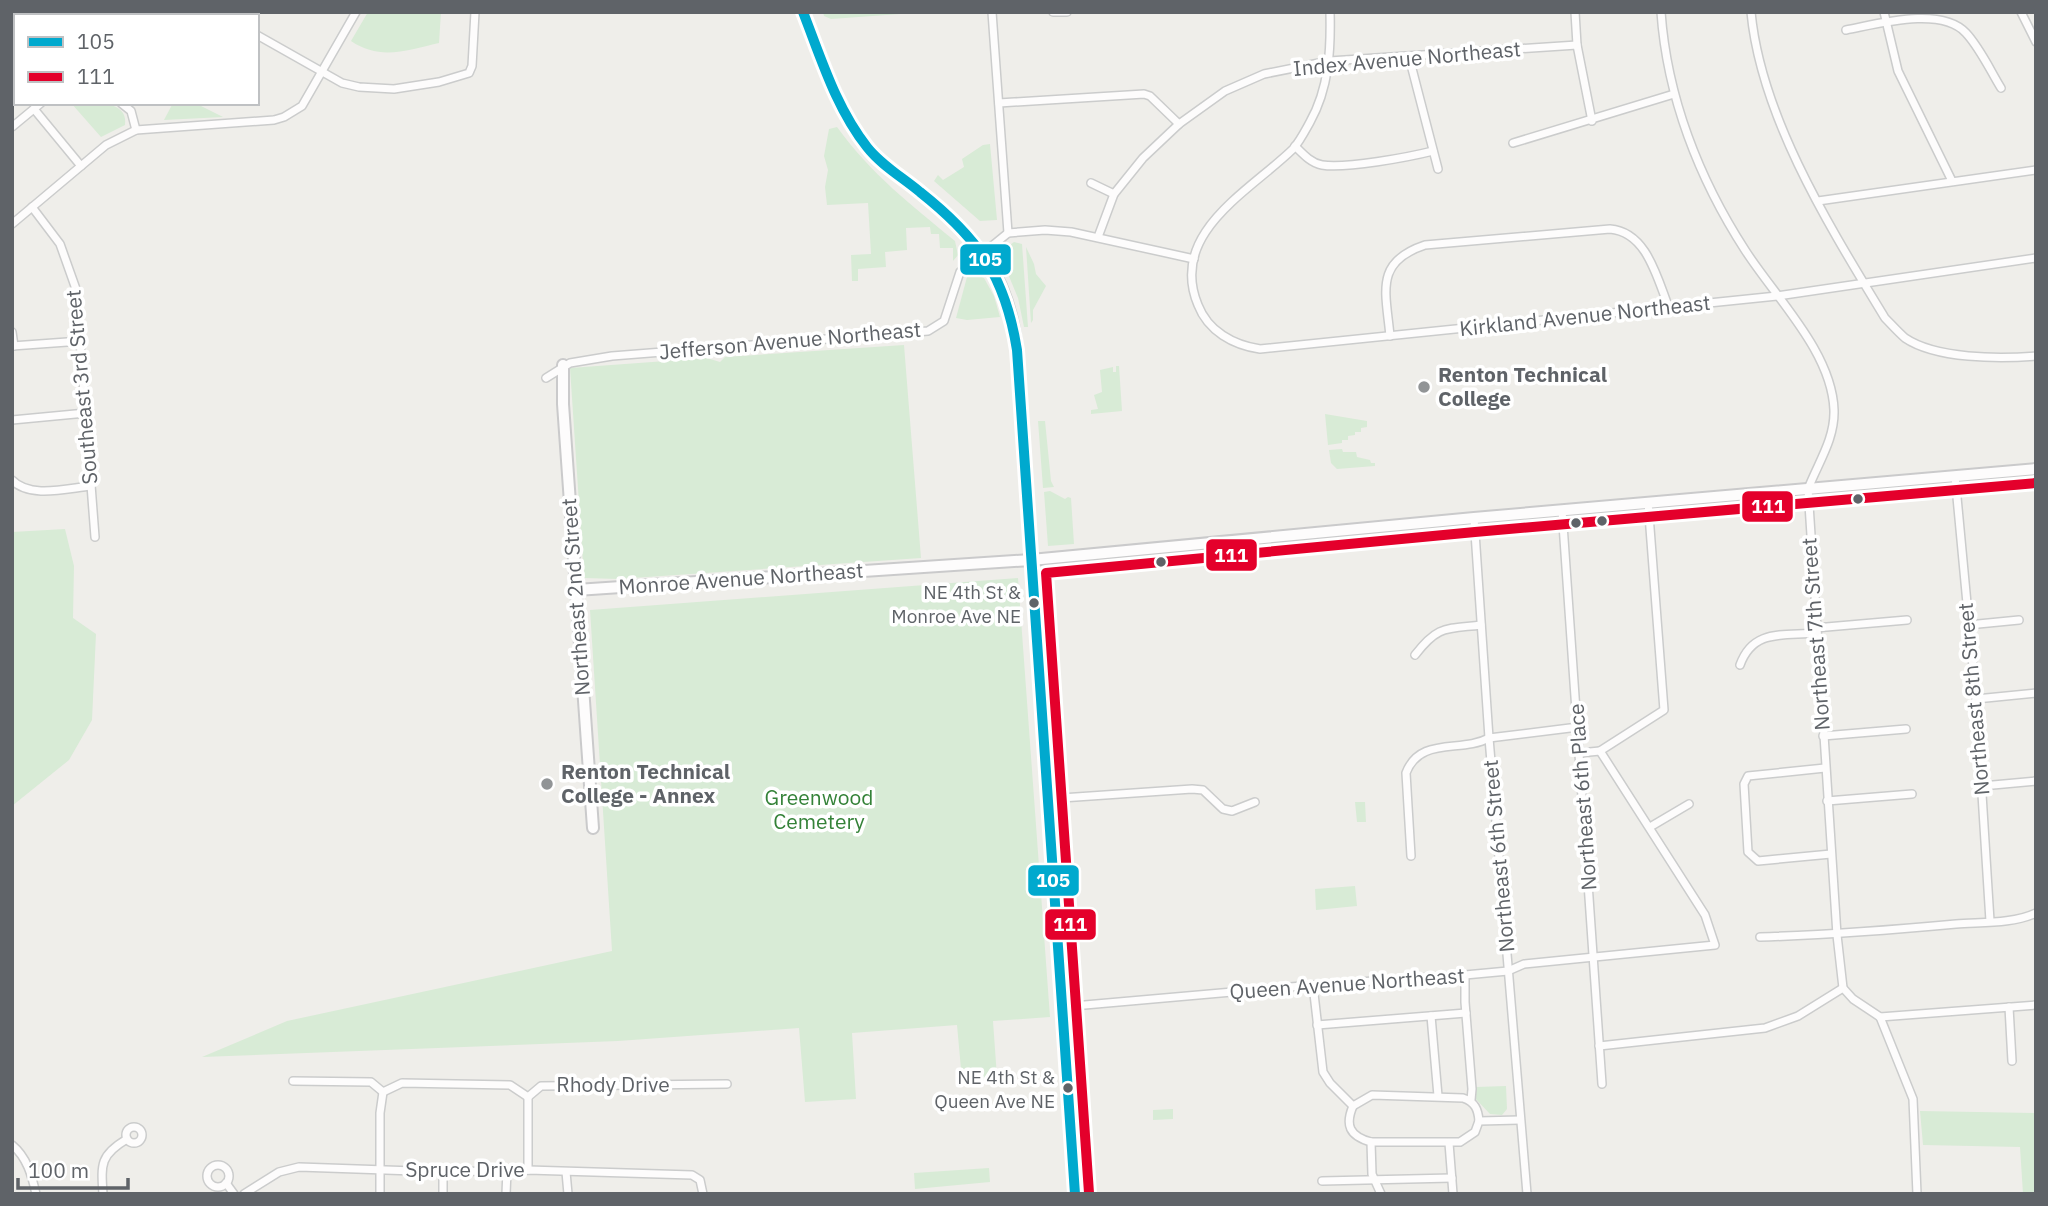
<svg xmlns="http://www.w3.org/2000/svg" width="2048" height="1206" font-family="'IBM Plex Sans',sans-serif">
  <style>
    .green { fill: #d8ebd6 }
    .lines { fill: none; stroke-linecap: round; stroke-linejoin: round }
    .street-casing { stroke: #cbcccc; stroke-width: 10 }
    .secondary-casing { stroke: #cacacb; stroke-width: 14 }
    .street { stroke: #fdfcfc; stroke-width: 7 }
    .secondary { stroke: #fdfcfc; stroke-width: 10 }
    .bus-1-casing { stroke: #fff; stroke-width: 16 }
    .bus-2-casing { stroke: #fff; stroke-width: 16 }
    .bus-1 { stroke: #00a9ce; stroke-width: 10 }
    .bus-2 { stroke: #e4002b; stroke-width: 10 }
    .poi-dot { fill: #919496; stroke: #fff; stroke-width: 2.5 }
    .bus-dot { fill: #5f6368; stroke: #fff; stroke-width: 2.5 }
    .labels { text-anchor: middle; stroke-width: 7; stroke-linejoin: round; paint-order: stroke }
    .bus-label { font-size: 19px; fill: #5f6368; stroke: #fff; text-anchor: end }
    .street-label { font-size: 21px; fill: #5f6368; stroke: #fff }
    .poi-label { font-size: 21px; font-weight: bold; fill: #5f6368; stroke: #fff; text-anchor: start }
    .park-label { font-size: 21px; fill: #348238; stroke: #fff }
    .line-badge { stroke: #fff; stroke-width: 2.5 }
    .badge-label { font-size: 19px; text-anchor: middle; font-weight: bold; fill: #fff }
  </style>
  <rect width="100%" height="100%" fill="#efeeea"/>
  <g class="green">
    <path d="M368 12H441L439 43C408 50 380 61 351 41Z"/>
    <path d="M823 12H928L831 19 824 16Z"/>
    <path d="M71 103C89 103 129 98 125 125L101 137Z"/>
    <path d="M173 103H195L223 117 164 120Z"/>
    <path d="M837 127C872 175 910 204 955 241L958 255 953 261V248H940L939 234H931L930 227 906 228 907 250 885 252 886 267 858 269V281H852L851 255 871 254 868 203 827 205 825 187 828 170 824 156 829 129Z"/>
    <path d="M990 144 997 220 980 221 934 181 938 175 943 180 964 167 962 159 983 145Z"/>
    <path d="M1014 242 1022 244 1028 327H1024L1018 298 1001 257 1004 249Z"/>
    <path d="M1026 247 1034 264 1036 274 1046 286 1033 310V320L1031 323Z"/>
    <path d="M975 274 984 278 994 296 1000 317 967 320 956 318 967 277Z"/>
    <path d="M904 345 921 558 618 579 584 578 570 368 707 358 720 362 725 357Z"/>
    <path d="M1116 366H1119L1122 411 1091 414V410L1098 409 1094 395 1102 392 1100 370 1113 367V372H1116Z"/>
    <path d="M1325 414 1367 421V427L1361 428V432H1355V435L1348 436V440H1342V443L1328 445Z"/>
    <path d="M1038 421H1045L1051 481 1054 487 1043 488Z"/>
    <path d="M1342 449 1343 452H1356L1357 457 1370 460 1371 463H1375V466L1337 469 1331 463 1329 450Z"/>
    <path d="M1050 491 1065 499 1068 497 1071 498 1074 544 1048 546 1044 492Z"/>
    <path d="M65 529 74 566 73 618 96 634 92 720 69 760 12 806V532Z"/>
    <path d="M1018 578 1050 1017 993 1021 997 1077 962 1080 957 1025 852 1033 856 1099 805 1102 799 1028 618 1041 202 1057 287 1021 612 951 590 610Z"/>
    <path d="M1355 802H1365L1366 822H1357Z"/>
    <path d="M1355 886 1357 906 1316 910 1315 889Z"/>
    <path d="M1506 1086 1507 1109 1502 1115 1490 1114 1473 1096 1476 1087Z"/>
    <path d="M1173 1109V1119L1153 1120V1110Z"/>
    <path d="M1920 1111 2036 1113V1194H2023L2020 1147 1923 1145Z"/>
    <path d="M989 1168 990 1182 915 1189 914 1173Z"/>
  </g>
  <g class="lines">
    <g class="street-casing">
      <g id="street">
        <path d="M217 12 223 16"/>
        <path d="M992 12 1008 233"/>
        <path d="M1053 12H1067"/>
        <path d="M1330 12C1331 50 1329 88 1310 122 1305 131 1300 141 1293 149 1250 191 1168 233 1198 305 1208 331 1233 345 1260 349L1777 296 2036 258"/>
        <path d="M1575 12 1577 45 1592 121"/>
        <path d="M1661 12C1667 97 1699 179 1745 250 1775 297 1832 352 1834 410 1835 439 1818 463 1808 489L1837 935 1843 988 1853 999 1880 1017 1913 1099 1917 1194"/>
        <path d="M1751 12C1761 118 1831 229 1885 318 1891 324 1898 332 1905 338 1936 359 1999 359 2036 356"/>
        <path d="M1884 12 1898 71 1952 181"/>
        <path d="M2021 12 2036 42"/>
        <path d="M1846 30C1878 24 1941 6 1966 33 1980 48 1990 70 2001 88"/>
        <path d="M257 35 342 83 359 87 394 89 439 82 469 73 472 66 475 12"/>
        <path d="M12 50 16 52"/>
        <path d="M1409 57 1438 169"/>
        <path d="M121 103 131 111 136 130"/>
        <path d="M999 103 1144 94 1150 96 1179 124"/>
        <path d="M34 109 81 166"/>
        <path d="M12 127 41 103"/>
        <path d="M1513 143 1674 94"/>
        <path d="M1295 146C1303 154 1311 163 1322 165 1345 169 1409 157 1433 151"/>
        <path d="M1091 183 1114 194"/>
        <path d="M1818 201 2036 170"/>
        <path d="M32 207 60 244 76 289 95 537"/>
        <path d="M12 224 106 145 136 130 274 120 284 117 302 106 356 12"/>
        <path d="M1098 237 1114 194 1143 158 1179 124 1225 91 1264 74 1329 61 1577 45"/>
        <path d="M12 332 14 346"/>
        <path d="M1390 336C1386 292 1374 262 1425 245L1610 229C1647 232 1657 278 1669 308"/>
        <path d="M12 346 81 341"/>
        <path d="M546 378 570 363 612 356 928 331 944 321 960 272 1008 233 1045 230 1071 232 1194 259"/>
        <path d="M12 420 86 413"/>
        <path d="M1955 476 1976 699 1990 921"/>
        <path d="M12 480C30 499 68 488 91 486"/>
        <path d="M1562 510 1602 1084"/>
        <path d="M1474 518 1489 738 1527 1194"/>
        <path d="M1968 625 2019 620"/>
        <path d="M1815 628 1907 620"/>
        <path d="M1415 655C1438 625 1446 629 1481 625"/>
        <path d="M1740 665C1753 629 1782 636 1816 633"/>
        <path d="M1976 699 2036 693"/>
        <path d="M1823 736 1906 729"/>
        <path d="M1579 753 1600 751"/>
        <path d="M1825 768 1748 776 1744 784 1748 852 1758 861 1831 854"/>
        <path d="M1982 786 2036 781"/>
        <path d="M1047 799 1192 789 1203 790 1223 809 1232 811 1255 802"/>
        <path d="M1827 801 1912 794"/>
        <path d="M1650 827 1689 804"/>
        <path d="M1411 856 1406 773C1420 736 1461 753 1489 738L1578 727"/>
        <path d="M1760 937C1826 935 1891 930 1956 924 1981 922 2013 924 2036 913"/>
        <path d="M1465 975V1002L1472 1089 1471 1100"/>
        <path d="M1313 985 1323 1072 1330 1083 1353 1106C1345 1125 1349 1136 1371 1142L1372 1174 1381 1194"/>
        <path d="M1062 1007 1313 985 1465 975 1508 971 1524 964 1715 945 1705 915 1600 751 1664 710 1648 502"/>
        <path d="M2009 1007 2012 1061"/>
        <path d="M1431 1016 1438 1096"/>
        <path d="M1880 1017 2036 1005"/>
        <path d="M1317 1025 1466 1013"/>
        <path d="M1599 1046 1765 1028 1798 1016 1843 988"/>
        <path d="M293 1081 371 1082 383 1092 402 1083 510 1085 528 1097 541 1086 727 1084"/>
        <path d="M528 1097V1170"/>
        <path d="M1353 1106 1372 1095 1463 1098C1475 1102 1478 1109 1479 1121"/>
        <circle cx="134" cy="1135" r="8"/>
        <path d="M1371 1142H1460L1475 1132 1479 1121 1520 1120"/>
        <path d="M1449 1143 1453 1194"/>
        <path d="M12 1145C27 1157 32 1176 36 1194"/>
        <circle cx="218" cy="1176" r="11"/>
        <path d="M566 1172 568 1194"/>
        <path d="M1322 1181 1452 1178"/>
        <path d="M226 1183 234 1194"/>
        <path d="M103 1194C101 1164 100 1155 127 1139"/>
        <path d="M244 1194 279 1172 299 1167 443 1172 528 1170 692 1175 700 1180 703 1194"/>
        <path d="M380 1194V1113L383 1092"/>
        <path d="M443 1194V1172"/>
        <path d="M506 1194 507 1170"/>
      </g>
    </g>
    <g class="secondary-casing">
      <g id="secondary">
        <path d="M803 12C820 54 839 113 867 147 882 165 902 178 920 192 977 238 1009 274 1017 350L1075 1194"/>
        <path d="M563 365V404L593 828"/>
        <path d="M576 590 1031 560 1474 518 2036 469"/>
      </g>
    </g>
    <use href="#street" class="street"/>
    <use href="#secondary" class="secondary"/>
    <g class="bus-1-casing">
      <path id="bus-1" d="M803 12C821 58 836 108 867 147 881 165 902 177 920 192 978 238 1005 275 1017 350L1075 1194"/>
    </g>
    <g class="bus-2-casing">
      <path id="bus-2" d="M1089 1193 1046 573 1475 532 2036 483"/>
    </g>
    <use href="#bus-1" class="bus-1"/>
    <use href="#bus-2" class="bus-2"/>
  </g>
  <g class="poi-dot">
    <circle cx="1424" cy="387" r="7"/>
    <circle cx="547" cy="784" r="7"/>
  </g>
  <g class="bus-dot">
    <circle cx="1858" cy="499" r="6"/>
    <circle cx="1602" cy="521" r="6"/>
    <circle cx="1576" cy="523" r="6"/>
    <circle cx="1161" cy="562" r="6"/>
    <circle cx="1034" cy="603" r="6"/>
    <circle cx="1068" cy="1088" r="6"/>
  </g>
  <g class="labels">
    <g class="bus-label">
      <text x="1021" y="599">NE 4th St &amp;<tspan x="1021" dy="24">Monroe Ave NE</tspan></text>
      <text x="1055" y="1084">NE 4th St &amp;<tspan x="1055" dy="24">Queen Ave NE</tspan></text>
    </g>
    <g class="street-label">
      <text transform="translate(1407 59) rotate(-5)" y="7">Index Avenue Northeast</text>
      <text transform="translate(1585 316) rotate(-6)" y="7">Kirkland Avenue Northeast</text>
      <text transform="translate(790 341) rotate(-5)" y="7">Jefferson Avenue Northeast</text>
      <text transform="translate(82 387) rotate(-95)" y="7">Southeast 3rd Street</text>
      <text transform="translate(741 579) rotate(-4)" y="7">Monroe Avenue Northeast</text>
      <text transform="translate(576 597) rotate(-94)" y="7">Northeast 2nd Street</text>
      <text transform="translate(1816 634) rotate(-94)" y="7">Northeast 7th Street</text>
      <text transform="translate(1974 699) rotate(-95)" y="7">Northeast 8th Street</text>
      <text transform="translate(1583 797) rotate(-94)" y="7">Northeast 6th Place</text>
      <text transform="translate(1499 856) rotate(-95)" y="7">Northeast 6th Street</text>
      <text transform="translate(1347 984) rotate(-4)" y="7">Queen Avenue Northeast</text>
      <text x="613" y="1092">Rhody Drive</text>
      <text x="465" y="1177">Spruce Drive</text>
    </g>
    <g class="poi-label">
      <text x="1438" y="382">Renton Technical<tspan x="1438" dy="24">College</tspan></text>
      <text x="561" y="779">Renton Technical<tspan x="561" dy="24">College - Annex</tspan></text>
    </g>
    <g class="park-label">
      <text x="819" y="805">Greenwood<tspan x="819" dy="24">Cemetery</tspan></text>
    </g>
  </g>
  <g class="line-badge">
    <rect x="959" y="243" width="53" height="33" rx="7" fill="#00a9ce"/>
    <rect x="1741" y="490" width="53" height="33" rx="7" fill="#e4002b"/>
    <rect x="1205" y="538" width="53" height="34" rx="7" fill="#e4002b"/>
    <rect x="1027" y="864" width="53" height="33" rx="7" fill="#00a9ce"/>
    <rect x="1044" y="908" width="53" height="33" rx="7" fill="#e4002b"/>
  </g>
  <g class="badge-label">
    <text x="985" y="266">105</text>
    <text x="1768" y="513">111</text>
    <text x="1231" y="562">111</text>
    <text x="1053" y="887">105</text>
    <text x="1070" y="931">111</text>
  </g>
  <rect width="2048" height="1206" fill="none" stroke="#5f6368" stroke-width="28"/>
  <rect x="14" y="14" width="245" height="91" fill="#ffffff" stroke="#bfc1c3" stroke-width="2"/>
  <rect x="28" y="37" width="35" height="10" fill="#00a9ce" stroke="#bfc1c3" stroke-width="2"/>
  <text x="77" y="49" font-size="21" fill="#5f6368">105</text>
  <rect x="28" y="72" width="35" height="10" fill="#e4002b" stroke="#bfc1c3" stroke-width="2"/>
  <text x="77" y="84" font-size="21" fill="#5f6368">111</text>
  <path d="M18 1178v10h110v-10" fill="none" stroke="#5f6368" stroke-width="3.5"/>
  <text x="28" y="1178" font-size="21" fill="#5f6368" stroke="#ffffff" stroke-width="5" paint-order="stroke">100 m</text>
</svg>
